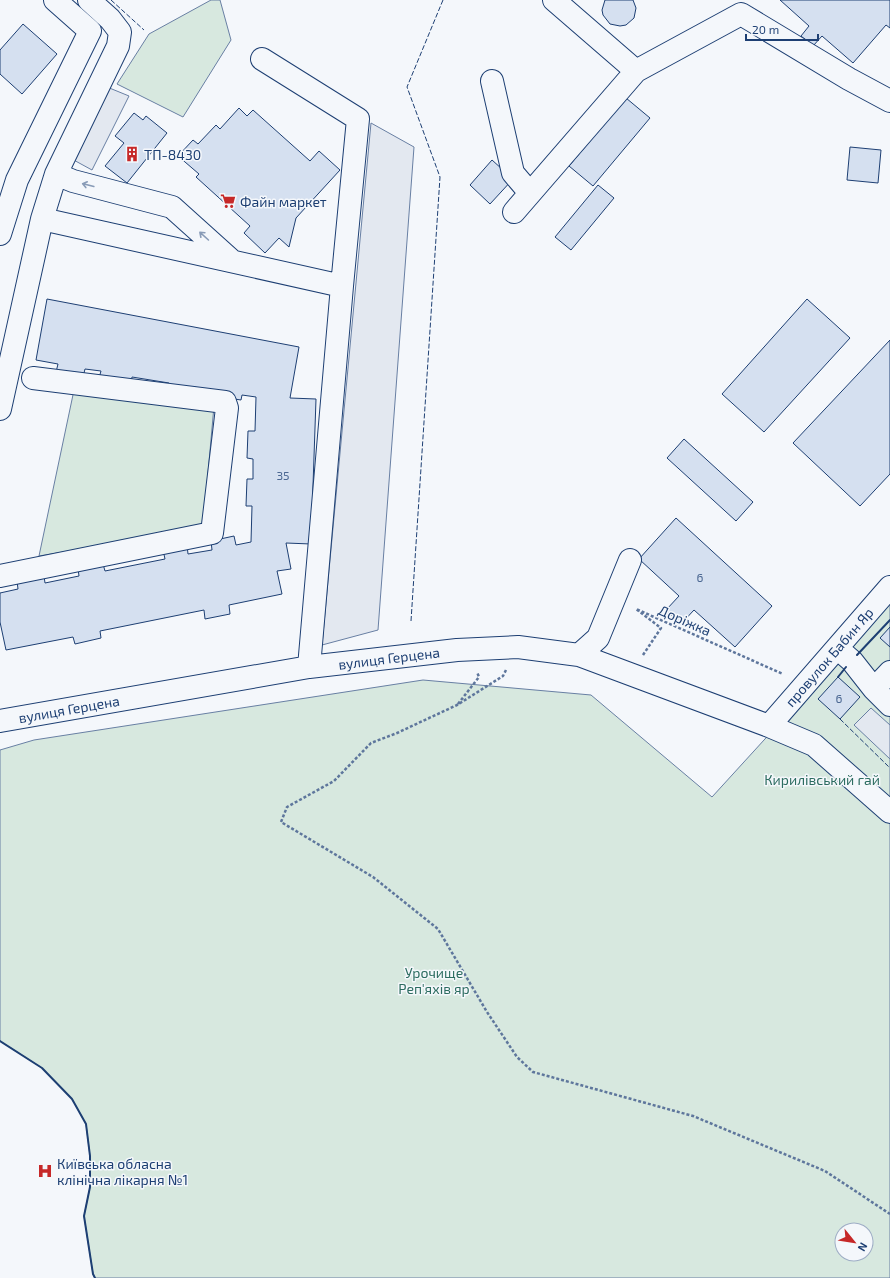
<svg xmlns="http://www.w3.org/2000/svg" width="890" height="1278" font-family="'Exo 2',sans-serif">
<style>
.green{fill:#d7e8df;stroke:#687fa3;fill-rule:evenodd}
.parking{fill:#e3e8f0;stroke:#687fa3}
.building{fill:#d5e0f0;stroke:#1d3f73}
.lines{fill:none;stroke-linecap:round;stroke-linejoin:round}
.minor-casing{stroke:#1d3f73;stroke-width:24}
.path{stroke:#5e769c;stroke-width:2.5;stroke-dasharray:3 2;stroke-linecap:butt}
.minor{stroke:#f4f7fb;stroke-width:22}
.fence{stroke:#1d3f73;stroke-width:1;stroke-dasharray:5 2;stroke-linecap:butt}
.wall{stroke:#1d3f73;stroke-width:2}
.oneway{stroke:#889bb7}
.labels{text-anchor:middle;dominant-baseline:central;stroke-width:3;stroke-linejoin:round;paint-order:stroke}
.number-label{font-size:12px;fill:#4b6792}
.poi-label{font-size:14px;fill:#1d3f73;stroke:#f4f7fb;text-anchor:start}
.street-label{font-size:14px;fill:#1d3f73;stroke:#f4f7fb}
.park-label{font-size:14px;fill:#2c6c60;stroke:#f4f7fb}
</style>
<rect width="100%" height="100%" fill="#f4f7fb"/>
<path class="green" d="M211,0h9l11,40 -48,77 -66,-33 32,-50z
M74,390l140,16 -11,123 -164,27z
M890,602v676h-795l-2,-4 -9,-58 6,-29v-31l-4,-32 -14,-25 -30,-31 -42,-27v-291l34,-10 389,-60 168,15 121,102zM842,1230h24v24h-24z"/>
<path class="parking" d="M107,87l22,9 -37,74 -22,-12z
M371,123l43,24 -36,483 -56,15z
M871,708l19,17v34l-36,-34z"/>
<path class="building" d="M605,0h28l3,8 -2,10 -8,7 -6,1 -10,-2 -7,-9 -1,-5z
M780,0h110v28l-4,-3 -33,38 -31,-27 -9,10 -12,-10 8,-10z
M23,24l34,30 -35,40 -22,-20v-24z
M626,98l24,20 -57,68 -24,-20z
M239,108l8,8 6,-6 57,51 9,-10 21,19 -44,48 -7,29 -10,-9 -14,15 -21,-20 6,-7 -54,-49 3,-3 -21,-18 15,-16 5,4 18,-19 4,4z
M134,113l9,7 3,-4 21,17 -40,50 -22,-17 19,-23 -9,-7z
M850,147l31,3 -3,33 -31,-3z
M492,160l21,19 -23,25 -20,-19z
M598,185l16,13 -43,52 -16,-13z
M47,299l252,48 -9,51 26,1 -5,145 -25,-1 5,26 -14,2 5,23 -53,11 1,9 -25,5 -1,-9 -104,21 1,7 -26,6 -2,-7 -67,13 -6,-28v-29l18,-4 -1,-8 27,-5 1,7 34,-7 -1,-7 25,-5 2,7 60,-12 -2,-9 24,-5 1,9 24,-4 -1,-9 23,-5 2,9 15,-3 1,-36h-6l1,-27h6v-20l-6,-1 1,-27h7l1,-34 -14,-2 -1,5 -26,-4 -10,-7 -11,-2 -1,6 -25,-4 1,-6 -37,-6 -1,7 -32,-6 2,-7 -16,-2 -2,8 -27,-5 2,-8 -22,-4z
M807,299l43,39 -86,94 -42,-38z
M890,340v134l-30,32 -67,-63z
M684,439l69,63 -17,19 -69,-63z
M676,518l96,88 -37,41 -41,-37 -13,14 -15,-14 13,-14 -40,-37z
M890,627v20l-10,-9z
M838,677l22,20 -20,22 -22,-20z"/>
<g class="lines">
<g class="minor-casing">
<path id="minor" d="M89,0l21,19 10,13 -2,14 -62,128 -14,45 300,67 -33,381
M554,0l82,71
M262,59l96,60 -16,167
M492,81l21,92 17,20
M56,174l17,7 99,26 60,54
M514,212l122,-141 105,-57 108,65 41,22
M0,234l17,-54 73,-149 -35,-31
M0,409l42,-190
M0,576l212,-43 15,-125 -2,-6 -192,-24
M837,648l15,13 22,28 16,16
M579,655l19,-17 32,-78
M874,689l16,-17
M0,721l309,-54 148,-17 61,-3 61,8 190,71 45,19 76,67
M769,726l121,-139"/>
</g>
<path class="path" d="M643,655l18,-27 -25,-19 147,65
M506,670l-3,6 -46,29 -60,28 -26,10 -37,38 -47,26 -6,15 92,55 65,52 49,83 30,45 16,15 160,44 132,55 65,43
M458,704l21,-27 -2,-5"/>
<use href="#minor" class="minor"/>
<path class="fence" d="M111,0l33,30
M411,621l29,-444 -33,-90 36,-87
M840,719l50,49"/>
<path class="wall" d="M857,655l33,-35
M838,677l8,-10
M0,1041l42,27 30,31 14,25 4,32v31l-6,29 9,58 2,4"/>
</g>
<defs><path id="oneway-shaft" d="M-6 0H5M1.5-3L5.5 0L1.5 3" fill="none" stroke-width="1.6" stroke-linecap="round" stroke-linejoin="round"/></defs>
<g class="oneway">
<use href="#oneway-shaft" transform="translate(88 185) rotate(-166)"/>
<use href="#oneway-shaft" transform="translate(204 236) rotate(-138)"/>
</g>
<defs>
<g id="building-bare" transform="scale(1.2)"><path d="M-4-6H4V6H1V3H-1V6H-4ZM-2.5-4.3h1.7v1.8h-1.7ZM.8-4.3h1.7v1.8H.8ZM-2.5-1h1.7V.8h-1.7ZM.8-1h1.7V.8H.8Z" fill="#c62828" stroke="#f4f7fb" stroke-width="2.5" paint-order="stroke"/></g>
<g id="supermarket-bare" transform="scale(1.2)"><path d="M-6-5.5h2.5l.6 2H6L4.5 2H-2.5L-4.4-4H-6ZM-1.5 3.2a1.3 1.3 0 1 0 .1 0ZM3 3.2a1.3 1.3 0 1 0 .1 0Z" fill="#c62828" stroke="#f4f7fb" stroke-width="2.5" paint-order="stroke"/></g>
<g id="hospital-bare" transform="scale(1.2)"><path d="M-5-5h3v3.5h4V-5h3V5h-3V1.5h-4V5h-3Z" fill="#c62828" stroke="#f4f7fb" stroke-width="2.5" paint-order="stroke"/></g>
</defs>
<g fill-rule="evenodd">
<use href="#building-bare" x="132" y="154"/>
<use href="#supermarket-bare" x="228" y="201"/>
<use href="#hospital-bare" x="45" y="1171"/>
</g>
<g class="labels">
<g class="number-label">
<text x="283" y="475">35</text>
<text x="700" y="577">6</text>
<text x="839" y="698">6</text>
</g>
<g class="poi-label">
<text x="144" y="154">ТП-8430</text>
<text x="240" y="201">Файн маркет</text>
<text x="57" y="1163">Київська обласна<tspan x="57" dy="16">клінічна лікарня №1</tspan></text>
</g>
<g class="street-label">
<text transform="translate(685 620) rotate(24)">Доріжка</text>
<text transform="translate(829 657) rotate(-49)">провулок Бабин Яр</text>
<text transform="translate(389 658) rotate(-7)">вулиця Герцена</text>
<text transform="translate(69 709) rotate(-10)">вулиця Герцена</text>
</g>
<g class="park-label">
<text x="822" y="779">Кирилівський гай</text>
<text x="434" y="972">Урочище<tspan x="434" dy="16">Реп'яхів яр</tspan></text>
</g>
</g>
<g transform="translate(854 1242) rotate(120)"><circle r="19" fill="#f4f7fb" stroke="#9eadc5"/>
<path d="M0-3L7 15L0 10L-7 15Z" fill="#c62828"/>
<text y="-6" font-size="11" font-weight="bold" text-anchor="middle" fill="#1d3f73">N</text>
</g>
<path d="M746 34v6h72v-6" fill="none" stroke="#1d3f73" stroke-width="2"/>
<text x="752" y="34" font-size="12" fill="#1d3f73" stroke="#f4f7fb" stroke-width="3" paint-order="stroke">20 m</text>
</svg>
